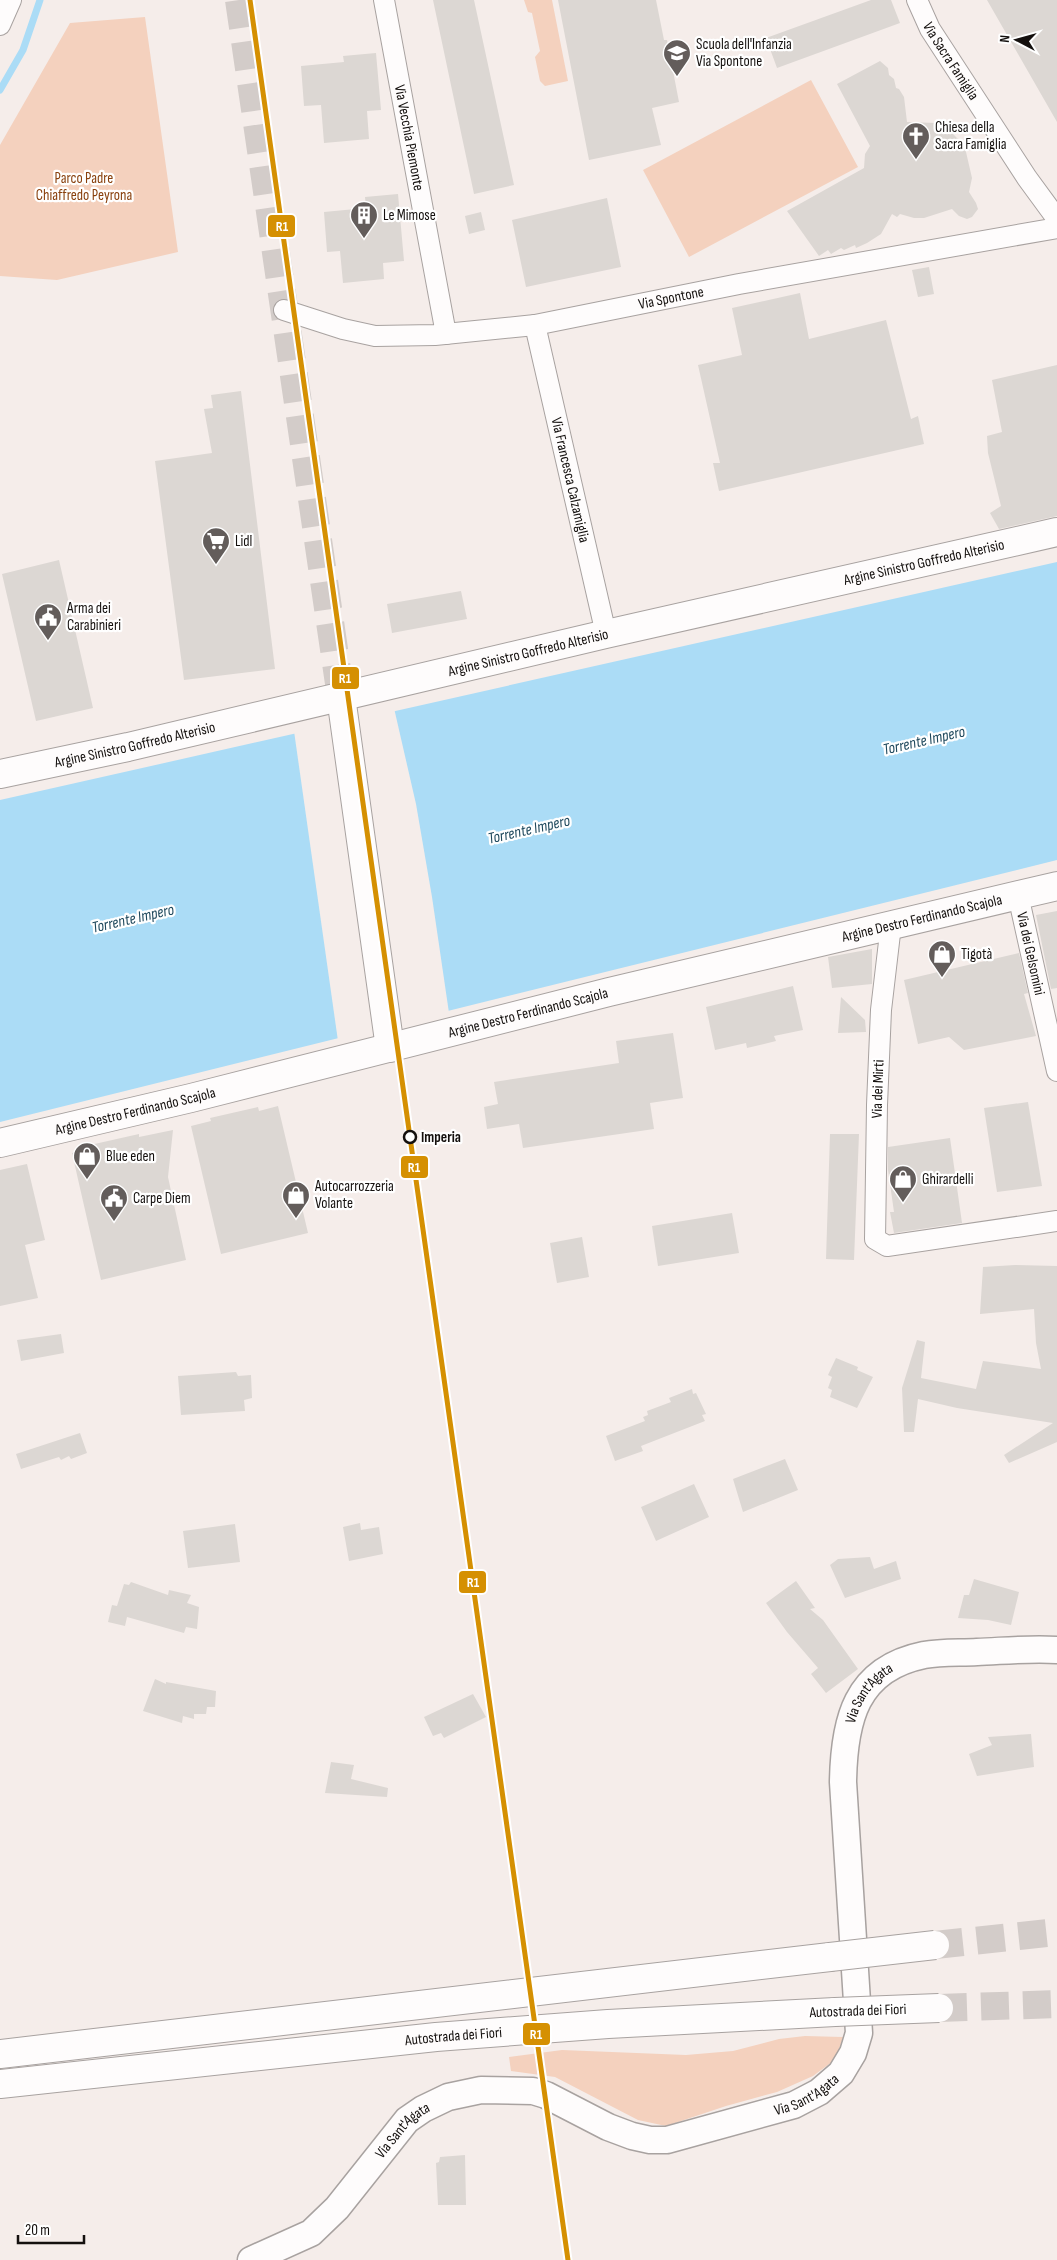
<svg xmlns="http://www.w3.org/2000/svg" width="1057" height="2260" font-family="'Sofia Sans Condensed',sans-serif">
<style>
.green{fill:#f4d1be}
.water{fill:#abdcf6}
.pier{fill:#f5edea}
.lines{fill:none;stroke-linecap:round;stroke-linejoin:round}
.stream{stroke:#abdcf6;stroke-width:7}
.building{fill:#dcd7d3}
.secondary-tunnel{stroke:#d3ccc9;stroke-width:28;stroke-dasharray:28 14;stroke-linecap:butt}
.motorway-tunnel{stroke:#d3ccc9;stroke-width:28;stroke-dasharray:28 14;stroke-linecap:butt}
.minor-casing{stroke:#a8a2a0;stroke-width:22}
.tertiary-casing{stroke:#a8a2a0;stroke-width:29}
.secondary-casing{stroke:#a8a2a0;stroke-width:30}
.motorway-casing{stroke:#a8a2a0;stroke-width:30}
.minor{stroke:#fefcfc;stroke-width:20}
.tertiary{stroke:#fefcfc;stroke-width:26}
.secondary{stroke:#fefcfc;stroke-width:28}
.motorway{stroke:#fefcfc;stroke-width:28}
.motorway-bridge-casing{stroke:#a8a2a0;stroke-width:30;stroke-linecap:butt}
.motorway-bridge{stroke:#fefcfc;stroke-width:28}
.rail-1-casing{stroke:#fff;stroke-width:9}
.rail-1{stroke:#d59002;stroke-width:5}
.stop-dot{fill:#fff;stroke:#14100e;stroke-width:2.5}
.labels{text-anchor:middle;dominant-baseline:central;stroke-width:4.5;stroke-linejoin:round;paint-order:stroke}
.poi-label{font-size:15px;fill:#14100e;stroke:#fff;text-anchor:start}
.street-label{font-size:15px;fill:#14100e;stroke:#fff}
.park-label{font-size:15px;fill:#89400d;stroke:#fff}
.stop-label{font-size:15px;font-weight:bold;fill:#14100e;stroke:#fff;text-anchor:start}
.water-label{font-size:16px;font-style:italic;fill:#1d475b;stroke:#fff}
.line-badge{stroke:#fff;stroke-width:2}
.badge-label{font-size:14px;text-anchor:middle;font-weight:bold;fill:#fff}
</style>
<rect width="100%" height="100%" fill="#f5edea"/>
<path class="green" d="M524,0h28l16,81 -23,5 -5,-5 -5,-24 5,-6 -8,-38 -4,-1z
M145,17l33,235 -121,28 -57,-4v-131l70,-122z
M811,80l47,87 -169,90 -46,-87z
M805,2036l38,1 -7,22 -23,17 -36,16 -51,14 -60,20 -28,-6 -83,-43 -44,-6 -2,-14 53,-7 124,5 47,-4 46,-12z"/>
<path class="water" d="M1057,562v298l-1057,262v-322z"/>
<path class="pier" d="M394,708l22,96 16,93 17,116 -111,28 -44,-310z"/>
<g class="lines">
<path class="stream" d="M0,90l23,-40 17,-50"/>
</g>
<path class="building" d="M433,0h41l40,185 -40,9z
M558,0h98l8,40h3l12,62 -27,6 9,37 -72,15z
M871,0h20l9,23 -123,45 -11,-30z
M987,0h70v122z
M376,53l5,57 -14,1 2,28 -45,4 -3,-38 -17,1 -3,-40 43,-4 -1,-6z
M880,61l8,7 1,7 5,4 2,9 3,1 5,8 3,25 29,1 11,5 14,14 5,10 6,26 -3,14 7,11 2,6 -6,8 -5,2 -8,-3 -7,-7 -28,9h-10l-14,-4 -3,3 -5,-3 -11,20 -14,9 -11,5 -1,-3 -11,5 -3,-2 -10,6 -3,-4 -9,6 -32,-45 77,-43 1,-14 5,-8 -33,-62z
M398,194l6,67 -21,2 1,16 -41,4 -3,-32 -13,1 -3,-40 42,-4 -1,-11z
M607,198l14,69 -95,20 -14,-67z
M481,212l4,18 -16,4 -4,-18z
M929,267l5,27 -16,3 -6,-27z
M800,293l9,46 77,-19 25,99 7,-3 6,28 -205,47 -6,-28h7l-22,-98 44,-10 -10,-47z
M1057,365v151l-58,13 -9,-16 11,-7 -13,-53 -1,-17 15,-4 -10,-52z
M241,391l34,278 -91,11 -29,-219 57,-8 -8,-44 9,-1 -2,-13z
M59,560l34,148 -57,13 -34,-147z
M461,591l6,28 -75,14 -5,-29z
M1057,911v77l-6,1 -15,-74z
M872,949v35l-40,4 -4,-31z
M1019,953l9,40 -4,1 12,42 -72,14 -15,-13 -31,7 -14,-64z
M793,986l10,44 -29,6 2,5 -29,7 -1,-5 -31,7 -9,-43z
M841,997l24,23 1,12 -28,1z
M673,1033l10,65 -33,5 4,26 -131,19 -4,-24 -32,5 -3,-22 14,-3 -4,-22 125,-19 -3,-22z
M1028,1102l14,84 -45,6 -13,-84z
M278,1106l30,127 -87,21 -30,-128 20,-5 -1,-3 48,-11 1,4z
M173,1130l-5,47 18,83 -85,20 -29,-127 19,-4 -1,-4 49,-11v3z
M830,1134h29l-5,126 -28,-1z
M950,1138l12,85 -68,10 -4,-21h4l-6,-42v-23z
M27,1164l18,76 -20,5 13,53 -38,8v-136z
M732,1213l7,40 -81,13 -6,-40z
M582,1237l7,40 -32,6 -7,-40z
M1015,1265l42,1v176l-48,21 -5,-8 49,-32 -96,-15 -39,-9 -4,33h-10l-2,-44 15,-48 8,2 -4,36 55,11 7,-28 58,8 -5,-26 -2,-34 -54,5 3,-47z
M61,1334l3,19 -43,8 -4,-21z
M836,1358l22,9 -1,3 16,7 -16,31 -27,-11 2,-7 -4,-2 4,-11 -4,-2z
M236,1372l2,4 13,-1 1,23 -8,2 1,11 -64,4 -3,-39z
M692,1389l1,5 3,-1 10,21 -4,1 3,6 -64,25 2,5 -28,10 -9,-25 39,-15 -2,-4 5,-2 -1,-4 24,-9 -2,-4z
M80,1433l7,20 -16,6 -2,-3 -8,4 -2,-3 -38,12 -5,-15z
M785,1459l13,31 -55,22 -10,-33z
M694,1484l15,33 -53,24 -15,-34z
M360,1523l1,7 18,-3 4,27 -34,7 -6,-34z
M235,1524l5,38 -52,6 -5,-37z
M870,1557l4,12 22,-8 5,18 -56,19 -15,-33 8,-6z
M974,1579l45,13 -8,33 -23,-5 -30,-2 6,-23h5z
M796,1581l19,27 -5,1 13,11 35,49 -32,24 -15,-19 7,-6 -31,-36 -21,-29z
M131,1582l37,13 1,-5 22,5 -4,8 12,4 -2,22 -11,-2 -2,6 -57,-16 -2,9 -17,-4 4,-17 5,1 7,-22 5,1z
M155,1679l11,5v-2l50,9 -1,16h-8l-1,7h-12v5l-11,-3 -1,7 -39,-12z
M473,1694l13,23 -42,21 -3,-5 -8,3 -9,-19z
M1031,1734l3,33 -57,9 -8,-22 23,-9 -4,-8z
M331,1762l23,3 -3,14 37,9 -1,9 -62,-4z
M465,2155l1,50h-28l-2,-42 3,-1 1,-5z"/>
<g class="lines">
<path class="secondary-tunnel" d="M239,0l102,697"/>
<path class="motorway-tunnel" d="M935,1945l122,-13
M939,2008l118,-4"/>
<g class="minor-casing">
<g id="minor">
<path id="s1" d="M384,0l62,334"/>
<path id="s2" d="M917,0l13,29 97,149 30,41"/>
<path d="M0,25l11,-25"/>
<path id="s3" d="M284,310l59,19 32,7 60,-1 100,-10 204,-41 318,-56"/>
<path id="s4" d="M535,325l71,309"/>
<path id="s5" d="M1018,895l39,176"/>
<path d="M891,925l-10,85 -4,95 -2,134 12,7 170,-25"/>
</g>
</g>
<g class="tertiary-casing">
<g id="tertiary">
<path id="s6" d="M251,2260l60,-27 26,-25 70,-88 16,-11 25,-12 33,-7 52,1 13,4 62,32 24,9 18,4h17l127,-35 25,-13 22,-19 12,-20 6,-20 -16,-251c1,-61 12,-113 81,-127 17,-3 36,-2 53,-3 26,-1 54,-4 80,-2"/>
</g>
</g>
<g class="secondary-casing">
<g id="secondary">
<path d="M341,697l49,351"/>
<path id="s7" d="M0,774l128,-27 478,-113 451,-102"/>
<path id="s8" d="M0,1143l191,-45 418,-106 448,-106"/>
</g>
</g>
<g class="motorway-casing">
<g id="motorway">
<path d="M0,2054l830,-97"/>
<path id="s9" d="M0,2084l436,-47 172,-13 227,-12"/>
</g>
</g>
<use href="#minor" class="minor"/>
<use href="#tertiary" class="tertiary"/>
<use href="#secondary" class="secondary"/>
<use href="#motorway" class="motorway"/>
<g class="motorway-bridge-casing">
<path id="motorway-bridge" d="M830,1957l105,-12
M835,2012l104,-4"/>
</g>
<use href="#motorway-bridge" class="motorway-bridge"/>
<g class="rail-1-casing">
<path id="rail-1" d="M250,0l318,2260"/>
</g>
<use href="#rail-1" class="rail-1"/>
</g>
<defs>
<g id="school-pin" transform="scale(1.4375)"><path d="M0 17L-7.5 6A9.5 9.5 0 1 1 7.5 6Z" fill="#635d5b" stroke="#fff"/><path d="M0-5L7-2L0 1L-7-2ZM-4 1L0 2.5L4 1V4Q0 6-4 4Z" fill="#fff"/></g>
<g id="church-pin" transform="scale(1.4375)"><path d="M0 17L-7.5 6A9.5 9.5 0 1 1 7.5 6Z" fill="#635d5b" stroke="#fff"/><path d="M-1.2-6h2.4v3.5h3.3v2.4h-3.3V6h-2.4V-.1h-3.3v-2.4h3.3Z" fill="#fff"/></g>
<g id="building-pin" transform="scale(1.4375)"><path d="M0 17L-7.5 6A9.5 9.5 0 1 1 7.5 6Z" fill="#635d5b" stroke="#fff"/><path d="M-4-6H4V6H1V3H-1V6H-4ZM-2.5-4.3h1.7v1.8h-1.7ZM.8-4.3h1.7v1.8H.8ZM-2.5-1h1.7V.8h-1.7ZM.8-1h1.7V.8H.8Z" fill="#fff"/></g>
<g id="supermarket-pin" transform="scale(1.4375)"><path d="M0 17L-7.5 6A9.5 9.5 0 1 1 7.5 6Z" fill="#635d5b" stroke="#fff"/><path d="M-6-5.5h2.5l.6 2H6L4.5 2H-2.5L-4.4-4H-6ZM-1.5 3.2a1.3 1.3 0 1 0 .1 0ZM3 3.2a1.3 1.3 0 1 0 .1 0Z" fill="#fff"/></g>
<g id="civic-pin" transform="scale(1.4375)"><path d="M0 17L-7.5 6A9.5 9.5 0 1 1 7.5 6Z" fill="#635d5b" stroke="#fff"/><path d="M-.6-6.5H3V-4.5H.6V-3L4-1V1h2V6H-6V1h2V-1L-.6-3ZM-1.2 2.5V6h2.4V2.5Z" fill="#fff"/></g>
<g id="shop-pin" transform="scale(1.4375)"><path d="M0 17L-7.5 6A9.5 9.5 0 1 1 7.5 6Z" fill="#635d5b" stroke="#fff"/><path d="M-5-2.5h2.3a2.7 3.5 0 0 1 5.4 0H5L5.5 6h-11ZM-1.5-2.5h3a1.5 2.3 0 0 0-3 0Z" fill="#fff"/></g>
</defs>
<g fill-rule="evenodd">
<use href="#school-pin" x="677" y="53"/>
<use href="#church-pin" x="916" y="136"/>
<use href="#building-pin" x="364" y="215"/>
<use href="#supermarket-pin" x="216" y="541"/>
<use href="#civic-pin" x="48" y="617"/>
<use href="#shop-pin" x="942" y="954"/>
<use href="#shop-pin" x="87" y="1156"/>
<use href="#shop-pin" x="903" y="1179"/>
<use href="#shop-pin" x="296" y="1195"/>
<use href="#civic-pin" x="114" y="1198"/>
</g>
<circle class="stop-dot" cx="410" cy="1137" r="6"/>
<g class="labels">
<g class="poi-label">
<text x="696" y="44">Scuola dell'Infanzia<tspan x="696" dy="17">Via Spontone</tspan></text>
<text x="935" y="127">Chiesa della<tspan x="935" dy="17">Sacra Famiglia</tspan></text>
<text x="383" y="215">Le Mimose</text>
<text x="235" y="541">Lidl</text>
<text x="67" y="608">Arma dei<tspan x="67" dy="17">Carabinieri</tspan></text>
<text x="961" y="954">Tigotà</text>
<text x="106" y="1156">Blue eden</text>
<text x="922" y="1179">Ghirardelli</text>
<text x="315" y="1186">Autocarrozzeria<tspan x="315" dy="17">Volante</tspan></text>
<text x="133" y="1198">Carpe Diem</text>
</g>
<g class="street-label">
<text stroke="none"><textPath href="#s2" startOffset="70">Via Sacra Famiglia</textPath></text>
<text stroke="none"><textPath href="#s1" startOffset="140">Via Vecchia Piemonte</textPath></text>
<text stroke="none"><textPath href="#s3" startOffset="394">Via Spontone</textPath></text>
<text stroke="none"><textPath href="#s4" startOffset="159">Via Francesca Calzamiglia</textPath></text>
<text stroke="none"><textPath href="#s7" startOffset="948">Argine Sinistro Goffredo Alterisio</textPath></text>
<text stroke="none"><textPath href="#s7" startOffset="542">Argine Sinistro Goffredo Alterisio</textPath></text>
<text stroke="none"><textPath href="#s7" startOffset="138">Argine Sinistro Goffredo Alterisio</textPath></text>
<text stroke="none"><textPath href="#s8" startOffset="949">Argine Destro Ferdinando Scajola</textPath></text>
<text stroke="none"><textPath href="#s5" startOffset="60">Via dei Gelsomini</textPath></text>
<text stroke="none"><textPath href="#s8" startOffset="544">Argine Destro Ferdinando Scajola</textPath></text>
<text transform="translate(878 1089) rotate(-88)">Via dei Mirti</text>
<text stroke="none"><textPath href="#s8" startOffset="139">Argine Destro Ferdinando Scajola</textPath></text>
<text stroke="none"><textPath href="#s6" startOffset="1072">Via Sant'Agata</textPath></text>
<text transform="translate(858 2011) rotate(-2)">Autostrada dei Fiori</text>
<text stroke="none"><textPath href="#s9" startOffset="456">Autostrada dei Fiori</textPath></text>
<text stroke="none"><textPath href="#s6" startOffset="639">Via Sant'Agata</textPath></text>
<text stroke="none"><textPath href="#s6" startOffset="204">Via Sant'Agata</textPath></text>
</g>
<g class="park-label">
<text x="84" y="178">Parco Padre<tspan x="84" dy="17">Chiaffredo Peyrona</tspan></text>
</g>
<g class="stop-label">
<text x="421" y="1137">Imperia</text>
</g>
<g class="water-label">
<text transform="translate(924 741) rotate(-13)">Torrente Impero</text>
<text transform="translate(529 830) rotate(-13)">Torrente Impero</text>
<text transform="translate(133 919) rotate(-13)">Torrente Impero</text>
</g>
</g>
<g class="line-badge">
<rect x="267" y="214" width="29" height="24" rx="5" fill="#d59002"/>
<rect x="331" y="666" width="29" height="24" rx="5" fill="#d59002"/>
<rect x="400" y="1155" width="29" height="24" rx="5" fill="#d59002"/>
<rect x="458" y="1570" width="29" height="24" rx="5" fill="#d59002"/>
<rect x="522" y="2022" width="29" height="24" rx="5" fill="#d59002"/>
</g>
<g class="badge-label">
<text x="282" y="231">R1</text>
<text x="345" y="683">R1</text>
<text x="414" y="1172">R1</text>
<text x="473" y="1587">R1</text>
<text x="536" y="2039">R1</text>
</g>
<g transform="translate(1017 40) rotate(276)" stroke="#ffffff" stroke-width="4" paint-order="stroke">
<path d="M0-4L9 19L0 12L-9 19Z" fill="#14100e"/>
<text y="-8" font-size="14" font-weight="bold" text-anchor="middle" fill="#14100e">N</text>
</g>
<path d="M18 2235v8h66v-8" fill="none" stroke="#14100e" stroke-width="2.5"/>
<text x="25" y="2235" font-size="15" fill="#14100e" stroke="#ffffff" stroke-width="4" paint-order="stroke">20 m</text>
</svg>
